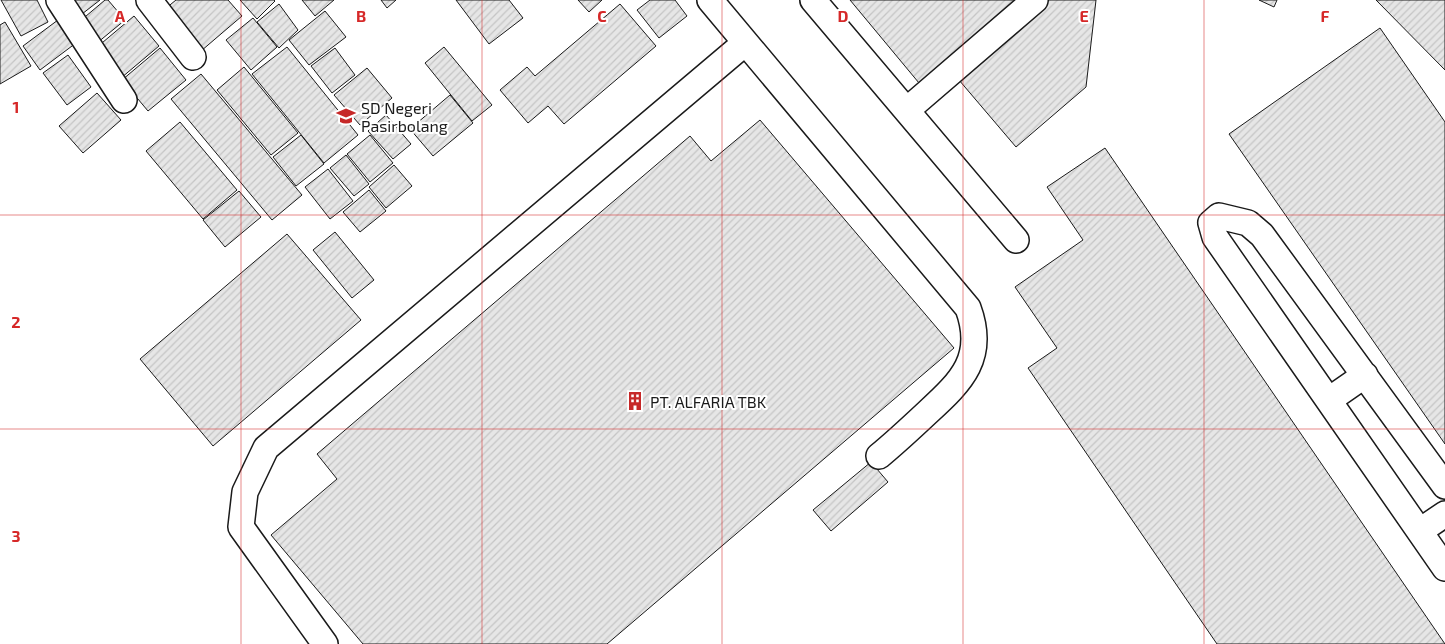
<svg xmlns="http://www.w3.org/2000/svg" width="1445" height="644" font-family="'Exo 2',sans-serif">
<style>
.building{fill:url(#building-hatch);stroke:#1a1a1a}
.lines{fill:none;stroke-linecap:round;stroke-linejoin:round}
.minor-casing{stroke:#1a1a1a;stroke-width:28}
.minor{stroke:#fff;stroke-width:25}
.grid{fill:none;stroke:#d62828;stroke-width:1;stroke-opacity:0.55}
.labels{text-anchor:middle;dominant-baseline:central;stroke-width:4;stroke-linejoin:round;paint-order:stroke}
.poi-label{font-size:16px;fill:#1a1a1a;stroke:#fff;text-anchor:start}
.grid-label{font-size:16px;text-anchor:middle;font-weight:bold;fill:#d62828;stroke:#fff;stroke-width:4;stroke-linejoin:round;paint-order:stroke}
</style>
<defs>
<pattern id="building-hatch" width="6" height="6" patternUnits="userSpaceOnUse" patternTransform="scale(1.25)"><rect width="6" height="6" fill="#e6e6e6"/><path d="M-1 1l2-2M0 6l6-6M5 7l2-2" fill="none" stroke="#c5c5c5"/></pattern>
</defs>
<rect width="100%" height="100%" fill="#fff"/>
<path class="building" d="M1,0h36l11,22 -27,14z
M70,0h30l-18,14z
M105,0h3l17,20 -28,23 -18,-21z
M176,0h52l14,16 -41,35 -36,-42z
M240,0h34l1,1 -18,18z
M302,0h32l-19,16z
M381,0h15l-9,8z
M456,0h53l14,18 -34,26z
M578,0h24l-13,12z
M650,0h25l12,16 -28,22 -22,-28z
M850,0h168l-99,83z
M1037,0h59l-10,87 -70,60 -63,-74z
M1259,0h18l-3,7z
M1376,0h69v70z
M279,4l19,26 -19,18 -22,-26z
M620,4l36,42 -92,78 -16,-18 -20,17 -28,-33 27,-23 8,9z
M325,11l21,26 -37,28 -20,-25z
M134,16l25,30 -38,32 -25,-30z
M62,17l18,23 -40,30 -17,-24z
M253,18l24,29 -26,23 -25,-30z
M5,22l26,44 -31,18v-59z
M1380,28l65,94v322l-216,-310z
M287,47l71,88 -34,28 -72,-89z
M444,47l48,58 -20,16 -47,-58z
M160,48l26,32 -38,31 -26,-31z
M335,48l20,27 -23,18 -21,-27z
M68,55l23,32 -24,18 -24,-32z
M244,67l54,66 -27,22 -54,-65z
M367,68l25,30 -32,27 -26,-30z
M201,74l101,121 -30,25 -101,-121z
M97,93l24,27 -38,33 -24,-27z
M450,95l23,28 -40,33 -23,-27z
M386,115l25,29 -18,15 -25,-28z
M760,120l194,228 -347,296h-244l-92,-109 66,-56 -20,-25 373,-318 21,25z
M180,122l57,68 -34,29 -57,-68z
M301,135l23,29 -28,22 -23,-29z
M370,135l23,28 -23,19 -23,-28z
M1105,148l340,496h-228l-189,-276 29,-20 -42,-61 68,-47 -36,-53z
M346,155l23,29 -15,12 -24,-28z
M394,165l18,21 -26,22 -17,-21z
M328,169l25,32 -23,18 -25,-32z
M369,190l17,21 -26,21 -17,-20z
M239,191l22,26 -36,30 -22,-27z
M335,232l39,48 -22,18 -39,-48z
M287,234l74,86 -148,126 -73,-87z
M871,462l17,20 -57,49 -18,-21z"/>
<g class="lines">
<g class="minor-casing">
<path id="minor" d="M59,0l65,100
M149,0l44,57
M710,0l258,308c18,49 -6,73 -40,104 -16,15 -32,30 -49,44
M813,0l203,240
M907,110l128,-110
M1329,400l36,-25
M1445,486l-183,-251 -14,-12 -29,-7 -8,7 4,14 230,331
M1420,531l25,-17
M325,644l-84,-117 4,-35 21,-44 479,-405"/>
</g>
<use href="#minor" class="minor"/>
</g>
<path class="grid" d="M241,0v644M482,0v644M722,0v644M963,0v644M1204,0v644M0,215h1445M0,429h1445"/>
<defs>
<g id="school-bare" transform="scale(1.5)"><path d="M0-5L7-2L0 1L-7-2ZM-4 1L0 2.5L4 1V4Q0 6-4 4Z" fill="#c62828" stroke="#fff" stroke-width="2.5" paint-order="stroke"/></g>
<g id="building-bare" transform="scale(1.5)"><path d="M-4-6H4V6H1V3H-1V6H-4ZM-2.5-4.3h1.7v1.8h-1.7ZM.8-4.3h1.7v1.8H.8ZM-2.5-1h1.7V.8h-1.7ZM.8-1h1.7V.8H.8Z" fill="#c62828" stroke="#fff" stroke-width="2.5" paint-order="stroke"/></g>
</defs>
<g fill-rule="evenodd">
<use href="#school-bare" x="346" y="116"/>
<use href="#building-bare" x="635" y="401"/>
</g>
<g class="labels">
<g class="poi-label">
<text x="361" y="107">SD Negeri<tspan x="361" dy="18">Pasirbolang</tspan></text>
<text x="650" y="401">PT. ALFARIA TBK</text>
</g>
</g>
<g class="grid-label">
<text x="120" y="22">A</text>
<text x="361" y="22">B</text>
<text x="602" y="22">C</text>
<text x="843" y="22">D</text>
<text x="1084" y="22">E</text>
<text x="1325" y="22">F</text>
<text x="16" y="113">1</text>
<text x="16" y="328">2</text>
<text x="16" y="542">3</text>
</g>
</svg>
